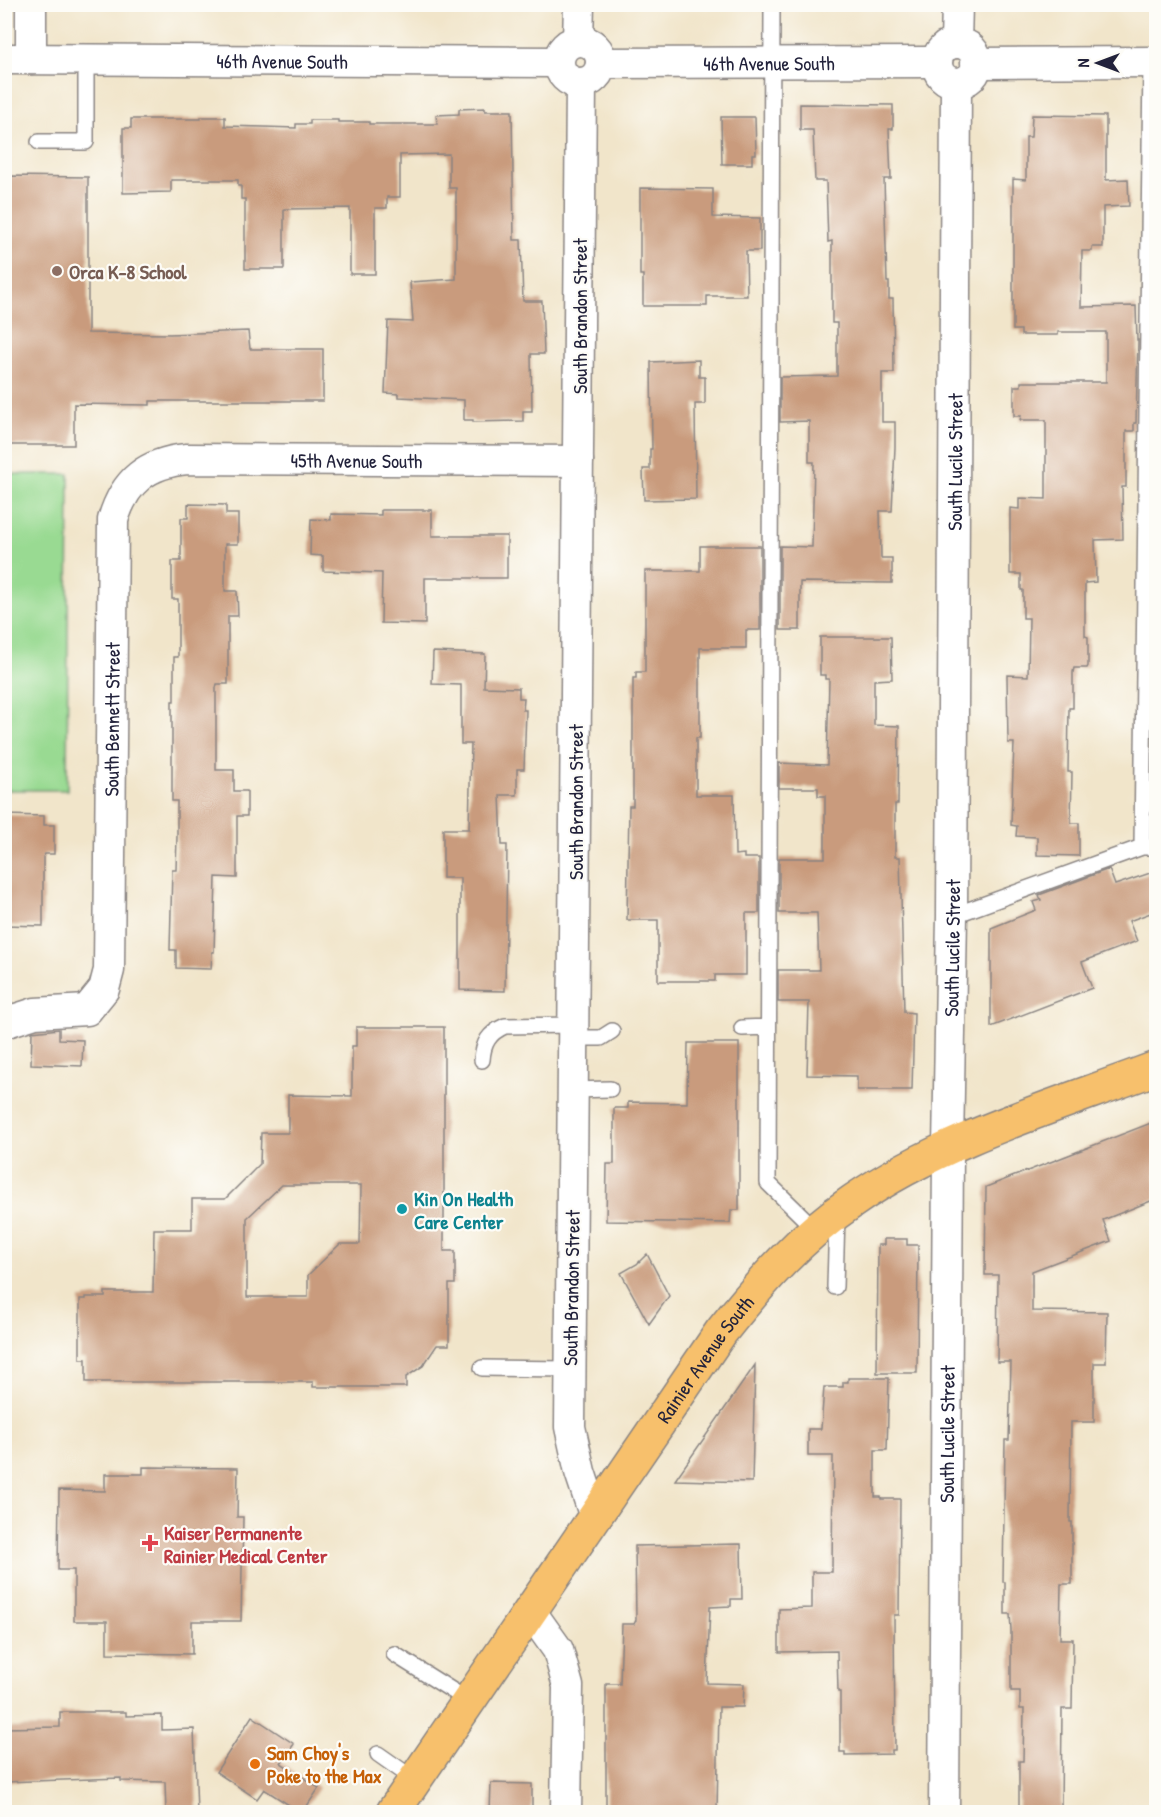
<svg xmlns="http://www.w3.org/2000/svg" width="1161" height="1817" font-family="'Patrick Hand',sans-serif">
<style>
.green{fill:#99da92;stroke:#5e7e66;stroke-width:1.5}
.building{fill:#c99b7d;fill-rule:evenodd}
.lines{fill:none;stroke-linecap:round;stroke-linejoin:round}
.service-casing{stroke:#8a8482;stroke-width:18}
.minor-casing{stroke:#8a8482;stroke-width:33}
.primary-casing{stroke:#8a8482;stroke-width:36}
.service{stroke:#fff;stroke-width:15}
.minor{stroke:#fff;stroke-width:30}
.primary{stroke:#f7c06c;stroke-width:33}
.education-dot{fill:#8d6e63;stroke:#fdfcf7;stroke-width:2}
.culture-dot{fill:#0f9aa8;stroke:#fdfcf7;stroke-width:2}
.health-dot{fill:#e0444e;stroke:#fdfcf7;stroke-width:2}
.food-dot{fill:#e8710a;stroke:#fdfcf7;stroke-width:2}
.labels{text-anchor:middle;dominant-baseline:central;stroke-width:4.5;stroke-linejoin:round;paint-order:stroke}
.street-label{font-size:20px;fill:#22223b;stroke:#fdfcf7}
.education-label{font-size:20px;font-weight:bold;fill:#785e54;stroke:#fdfcf7;text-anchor:start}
.culture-label{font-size:20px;font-weight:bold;fill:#0d838f;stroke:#fdfcf7;text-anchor:start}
.health-label{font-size:20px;font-weight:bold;fill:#be3a42;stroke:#fdfcf7;text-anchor:start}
.food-label{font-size:20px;font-weight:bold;fill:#c56008;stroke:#fdfcf7;text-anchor:start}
</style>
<rect width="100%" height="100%" fill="#fdfcf7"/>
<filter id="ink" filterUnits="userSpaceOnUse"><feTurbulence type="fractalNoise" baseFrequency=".0167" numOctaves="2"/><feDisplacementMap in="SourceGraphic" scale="12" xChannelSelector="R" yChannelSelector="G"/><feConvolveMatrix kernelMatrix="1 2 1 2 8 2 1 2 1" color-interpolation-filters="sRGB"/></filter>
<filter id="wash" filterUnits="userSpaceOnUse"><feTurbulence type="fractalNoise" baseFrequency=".008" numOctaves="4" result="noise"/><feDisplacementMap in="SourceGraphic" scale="24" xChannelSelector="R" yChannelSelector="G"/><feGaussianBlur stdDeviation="1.35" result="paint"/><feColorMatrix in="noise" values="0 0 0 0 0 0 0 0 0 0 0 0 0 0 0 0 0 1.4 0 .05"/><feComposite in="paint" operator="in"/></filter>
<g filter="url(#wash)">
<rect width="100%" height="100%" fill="#f1e5ca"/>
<path class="green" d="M989,5l161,-1v4l-161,-1z
M5,474h64l-2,316h-62z"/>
<g id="blocks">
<path class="building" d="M800,104l93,1v24h-4l2,50h-7l3,103h2v17h4l1,74h-12v49h13v25l-3,64h-12l1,47h11v25l-92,-1v48h-20v-84l32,1 2,-85h-5v-41l-29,1v-45l57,-1v-53h-5v-82l-4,1 -2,-61h-11l-2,-51h-13z
M485,108v3h27l2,129h7l2,61h19l2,53h-13l1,57h-9v10l-50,1v-2h-9v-20l-65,-3v-3l-14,-1 3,-72 25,1 -3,-40 46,-3v-91h-7v-34l-49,1v42h-13v11h-12v66h-25v-66l-66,1v60h-39v-70h-4v-13h-3v-6h-67v12l-48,1v-65h8v-9h70v-2h24v9l71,2v-4h14v-4h28v2h31v2h68l-1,-9 23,-1v-5z
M1032,115l74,1v64l22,-1 1,27 -26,1v40h-11v4h-10l-1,56 55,-1 1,34h1l-2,83h-2v8h-8v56h-4l1,52 -28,1 1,42 -11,1v53l3,1v29l-1,2h-13l-1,4v36h-4l-1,64h4l-1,51h8v33l-42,-1v-18l-21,-1 1,-10 -6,-1 3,-82h-6l-1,-68 21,1 1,-58h-6v-28h-2v-16h-11v-66l9,1v-11l27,1v-79h-26l1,-4h-7v-30h7v-4h85v-50h-48v3h-37v-5h-8v-151l13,1v-43h5z
M721,117h34l1,37h-4v10h-30z
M4,176l84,1v156l82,1 78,-3 2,18h73v52h-173v4l-76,-1v41h-70z
M640,188l73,1v28l47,1v33h-14l1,45h-40v10h-64v-31h-3z
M699,360v17h6v27h-10l1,95 -52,1 -1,-31h7v-20h2l-1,-87z
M188,504l38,1v9h12v30h-13v47h12l1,25h-10v68h-11l-1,4v82h18v21h13v25h-10v62l-21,-1 -2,75h-2l-1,17 -35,-1v-18h-6l2,-80h4l1,-34v-35h-5v-100h2v-44h4v-58h-6v-38h9v-43h7z
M381,510h51v26h75v42h-82v46l-44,-1 1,-50 -59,-2v-15l-13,-1 1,-36 20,1v-6l50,1z
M700,546h60v84h-14v18h-46v90h-4v57h38l1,60 9,-1v4h15v55h-13v62h-31v6h-57v-61h-31l2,-114h4v-128h3v-6h9v-101h55z
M820,637h71l1,42 -18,1v45l25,1 -1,78h-3v53h5l4,155 10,1 -2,77h-55v-14l-50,-1 2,-73h-31v-32h41l-2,-57h-38v-55h46v-62h-7v-8h-39v-25l48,2 2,-86h-4v-4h-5z
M433,652l52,2 -1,33 35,1v10h5l-1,12h3l-2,59h-7v26h-17l2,50h5l-2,146 -45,-1v-112h-17v-49h26l2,-85h-10v-59l-29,-1z
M4,815l40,1v9h10v29h-9l-2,3v69l-39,-1z
M1109,869l6,16 41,-14v40l-27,10 8,20 -55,21 10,26 -101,39v-99l45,-18 -3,-8 8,-2 -2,-5z
M356,1027h88v224h11v33h-6v61h-12l-14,21 -17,11v10h-93v-5h-227v-23h-6v-60h6v-2h19v-5h48l1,-63h38v-30h33l35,-35 1,-31h27v-38l64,1v-50h4zM282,1185h79l-1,59h-20l-32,31v22h-61v-79z
M59,1029v10l24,1 -1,26 -51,-2 1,-32z
M688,1043h51v167h-8l-1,13 -124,-2 1,-57h7v-56h14v-6l59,1z
M1156,1121v78l-53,21 8,21 -79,30v40l75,1 -1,51h-12v59h-23l-1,100h2v62h-11l-1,55h13l-1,70h-10l-1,103h-42v-51h4l1,-52h-4v-18h-9v-61l-1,-16h-5v-32h-2l2,-142h4l2,-78h-14l1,-87h-13l1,-88z
M884,1239h23v6h11l-1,128h-40l1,-128h6z
M647,1254l22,42 -20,28 -28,-51 16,-9z
M755,1365l-3,117 -77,-2z
M848,1378h41l-2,72h-12v47h6v2h19l-1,116h-5l1,135h-3v4l-47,1v-3h-5v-60h-2l-1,-41 -58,1v-43l33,-1v-36h20l1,-116h-25v-27h13l3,-42h19v-5h5z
M143,1467l95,1 -1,49h6l-2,104h-49v33l-85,-1v-32h-33v-51h-16l1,-80 46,1v-17h38z
M741,1544l1,55h-11v7l-21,1 -3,76 37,1 -1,23h-24l-2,105h-111v-128h14l2,-60h12l2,-4 -1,-74z
M60,1712h66v4l36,-1v15l32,-1 3,83h-31l-1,-30 -44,-1v-3l-117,4v-54l56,-1z
M252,1716l42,28 -13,19 38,25 -16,24h-3l-36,-23 -7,10 -41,-27z
M491,1783l41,1v28h-42z"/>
</g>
</g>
<g filter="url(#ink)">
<use href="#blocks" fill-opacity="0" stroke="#8a8482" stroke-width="1.5"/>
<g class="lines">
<g class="service-casing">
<path id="service" d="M772,4l-4,1179 48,47
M39,142h47v-84
M1142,847l9,-785
M952,916l190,-69h14
M742,1028l26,-1
M573,1038h28l11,-7
M482,1060c1,-17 7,-27 23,-34l68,-1
M573,1090l37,-1
M835,1287l2,-72
M482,1368l88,1
M394,1654l75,47
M378,1754l37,26"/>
</g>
<g class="minor-casing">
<g id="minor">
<circle cx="580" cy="62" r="21"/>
<path d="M578,41l1,-37"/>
<path d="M956,43l1,-39"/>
<circle cx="957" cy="63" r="20"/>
<path id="s1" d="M4,59l554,3"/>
<path d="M31,59v-55"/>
<path id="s2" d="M601,63l336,-1"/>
<path d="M976,63l180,-1"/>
<path d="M581,83l-11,1344 10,45 15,45"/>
<path id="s3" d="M4,1023l31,-10 52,-3 17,-21 5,-19 4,-450c12,-40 34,-57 74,-61l391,2"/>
<path d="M531,1612l27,38 10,36 -2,126"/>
<path id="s4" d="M944,1812l4,-664 4,-232 4,-833"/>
</g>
</g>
<g class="primary-casing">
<g id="primary">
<path id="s5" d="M393,1812l328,-480c39,-49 80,-96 132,-131 89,-62 203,-95 303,-133"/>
</g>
</g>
<use href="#service" class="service"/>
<use href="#minor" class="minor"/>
<use href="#primary" class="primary"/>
</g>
</g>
<circle class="education-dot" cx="57" cy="271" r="6"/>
<circle class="culture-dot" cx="402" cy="1209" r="6"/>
<path class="health-dot" d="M147 1534h6v6h6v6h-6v6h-6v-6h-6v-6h6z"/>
<circle class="food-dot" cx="255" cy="1764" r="6"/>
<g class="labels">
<g class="street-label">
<text stroke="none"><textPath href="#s1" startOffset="278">46th Avenue South</textPath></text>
<text stroke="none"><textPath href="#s2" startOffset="168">46th Avenue South</textPath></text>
<text transform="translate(579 316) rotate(-90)">South Brandon Street</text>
<text stroke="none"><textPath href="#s3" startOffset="854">45th Avenue South</textPath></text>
<text stroke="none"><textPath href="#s4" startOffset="1350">South Lucile Street</textPath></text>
<text stroke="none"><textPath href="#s3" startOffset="382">South Bennett Street</textPath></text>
<text transform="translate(575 802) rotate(-90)">South Brandon Street</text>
<text stroke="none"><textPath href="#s4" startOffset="864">South Lucile Street</textPath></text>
<text transform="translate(571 1288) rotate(-89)">South Brandon Street</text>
<text stroke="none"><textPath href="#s5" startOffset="550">Rainier Avenue South</textPath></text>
<text stroke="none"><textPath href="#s4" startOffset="378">South Lucile Street</textPath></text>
</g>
<g class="education-label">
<text x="69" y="271">Orca K-8 School</text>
</g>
<g class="culture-label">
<text x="414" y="1198">Kin On Health<tspan x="414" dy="23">Care Center</tspan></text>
</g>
<g class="health-label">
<text x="164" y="1532">Kaiser Permanente<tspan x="164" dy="23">Rainier Medical Center</tspan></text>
</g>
<g class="food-label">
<text x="267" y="1752">Sam Choy's<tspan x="267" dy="23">Poke to the Max</tspan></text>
</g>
</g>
<rect width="1161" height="1817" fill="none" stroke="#fdfcf7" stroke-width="24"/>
<g transform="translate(1098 63) rotate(270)" stroke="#fdfcf7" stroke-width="4.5" paint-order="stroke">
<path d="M0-4.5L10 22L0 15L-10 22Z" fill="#22223b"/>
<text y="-9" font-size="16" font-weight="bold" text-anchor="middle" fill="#22223b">N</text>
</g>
</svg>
